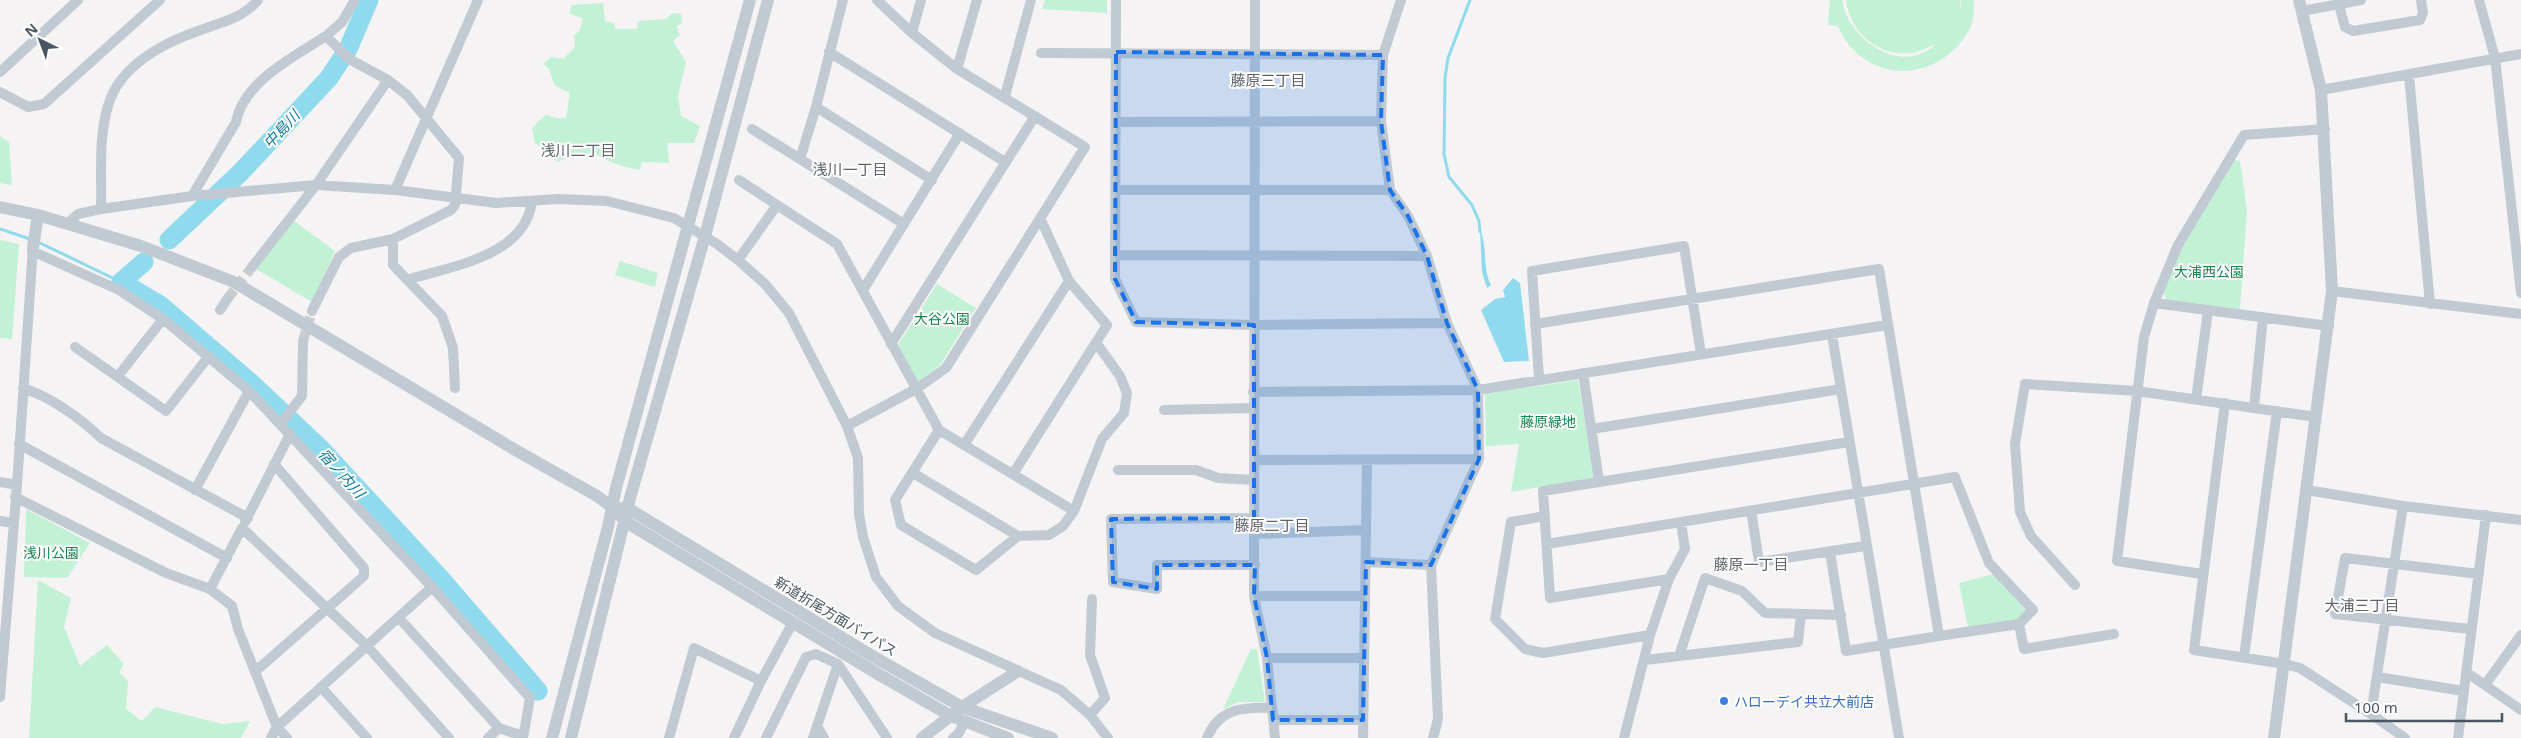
<svg xmlns="http://www.w3.org/2000/svg" width="2521" height="738" font-family="'Noto Sans','Noto Sans JP',sans-serif">
<style>
.green{fill:#c3f1d5}
.water{fill:#90daee}
.lines{fill:none;stroke-linecap:round;stroke-linejoin:round}
.stream{stroke:#90daee;stroke-width:3}
.river{stroke:#90daee;stroke-width:19}
.minor-tunnel{stroke:#caccce;stroke-width:10;stroke-dasharray:10 5;stroke-linecap:butt}
.minor{stroke:#c1cad2;stroke-width:10}
.tertiary{stroke:#c1cad2;stroke-width:12}
.marked{fill:#1a73e8;fill-opacity:0.2;stroke:#1a73e8;stroke-width:4;stroke-dasharray:10 6;stroke-linejoin:round}
.shop-dot{fill:#3f7fe0;stroke:#fff;stroke-width:2}
.labels{text-anchor:middle;dominant-baseline:central;stroke-width:4;stroke-linejoin:round;paint-order:stroke}
.park-label{font-size:14px;fill:#17864f;stroke:#fff}
.street-label{font-size:14px;fill:#4a5661;stroke:#fff}
.shop-label{font-size:14px;fill:#366cbe;stroke:#fff;text-anchor:start}
.neighbourhood-label{font-size:15px;fill:#5f6368;stroke:#fff}
.water-label{font-size:15px;font-style:italic;fill:#0c7c9b;stroke:#fff}
</style>
<rect width="100%" height="100%" fill="#f5f3f3"/>
<path class="green" d="M1045,0h62v13l-65,-4z
M1830,0h12c6,40 60,77 94,44 -8,3 -16,8 -25,9 -33,4 -61,-21 -65,-53h114v12l1,-12h13c0,7 0,16 -2,23 -4,12 -13,23 -23,31 -38,31 -92,18 -111,-28l-10,-1z
M603,3l2,18 9,2 1,6h22l1,-8 28,-2 7,-6 8,1 1,10 -6,2 4,9 -7,6 13,21 -8,34 3,20 19,10 -6,17h-27l2,20 -27,-1 -2,8c-17,-3 -32,-8 -46,-17 -13,6 -25,2 -36,9l-23,-19 -3,-15 14,-14 9,4h11l4,-25 -15,-7 -6,-17 -6,-5 8,-7 12,2 12,-12 -1,-11 6,-6 3,-11 -14,-6 3,-8z
M0,136l9,6 3,43 -12,-2z
M2234,160l6,1 7,49 -7,99 -73,-8 -4,-8 22,-53z
M293,220l42,31 -23,51 -56,-33z
M0,240l19,4 -7,95 -12,-1z
M620,261l38,12 -3,14 -40,-12z
M937,284l39,24 -36,57 -22,17 -20,-37z
M1578,380l17,98 -84,14 8,-48 -33,2 -1,-52z
M26,509l64,34 -23,35 -43,-1z
M1994,574l32,37 -8,9 -50,7 -9,-44z
M38,580l33,18 -7,29 16,39 27,-21 17,19 -5,8 9,9 -2,28 16,12 13,-14 67,17 28,-3 -9,17h-212z
M1251,649h6l8,53h-27l-15,7z"/>
<path class="water" d="M1480,229c8,18 2,39 11,56l-4,3 -5,-16z
M1513,278l7,5 9,78 -25,1 -23,-52 14,-11 10,-2 -2,-7z"/>
<g class="lines">
<path class="stream" d="M1470,0l-22,58 -3,20 -1,76 5,23 23,28 7,16 1,11
M0,229l30,10
M38,242l83,40"/>
<path class="river" d="M169,240l71,-67 89,-95 19,-29 21,-49
M144,262l-23,20 39,23 90,77 71,67 120,130 97,112"/>
<path class="minor-tunnel" d="M228,298l24,-31
M303,341l9,-30"/>
<path class="minor" d="M1116,0l-1,279 21,43 118,3 193,-2
M1255,0l-1,596 13,62 8,80
M1401,0l-18,55 -2,66 9,69 18,26 19,40 20,67 31,67 1,69 -48,106 7,154 -5,19
M2479,0l16,58 26,235
M2339,5l6,22 8,4 67,-11 3,-7 -2,-13
M2302,11l59,-11
M912,33l9,-33
M326,36l16,-14 13,-22
M829,52l176,110
M1041,53l342,2
M957,69l20,-69
M0,72l78,-72
M2409,75l21,229
M2321,90l200,-36
M0,92l28,15 16,-3 116,-104
M1005,96l26,-96
M816,107l116,73
M1116,122l265,-1
M752,129l152,95
M800,159l16,-52 27,-107
M739,180l38,25
M395,190l83,-190
M1116,190h274
M192,196l44,-74c8,-41 58,-65 90,-86l23,23 39,21 -72,105 -64,82
M101,209c1,-33 -3,-71 7,-103 11,-40 55,-63 90,-75 21,-8 46,-13 60,-31
M68,223l10,-9 23,-5 91,-13 124,-11 79,5 101,13 62,-4 49,2 67,17 43,26 21,16 27,24 24,29 58,113 11,32 1,56 4,23 13,40 22,29 37,27 126,57 29,25 18,23
M393,239v26l49,51 11,32 2,40
M32,251l87,39 44,29 86,72 183,196 98,111 -7,40
M1115,255l312,1
M738,260l39,-55 60,39 102,186 135,81
M407,280c44,-14 117,-23 125,-78
M863,290l97,-157
M2332,291l189,23
M2154,303l175,23
M220,310l8,-12
M312,311l27,-54 12,-9 42,-9 58,-29 4,-5 4,-47 -52,-63 -19,-15
M1535,324l344,-55 60,367 -93,15 -16,-99
M1832,335l67,403
M891,344l144,-228
M75,347l91,64 43,-55
M1583,373l16,108
M118,376l45,-57
M1539,379l-7,-108 152,-25 17,108
M23,388c28,9 57,30 78,50l147,80
M1253,392l225,-2 409,-65
M2196,399l12,-88
M2225,403l-31,247 91,14 15,4 71,46
M2254,408l9,-91
M1164,410l89,-2
M281,423l21,-27 1,-55
M847,426l69,-37 30,-21 139,-221 -128,-78 -45,-36 -35,-33
M1592,429l249,-40
M939,430l-44,70 6,25 75,45 42,-34 31,-1 14,-9 11,-15 28,-72 22,-26 3,-20 -7,-17 -23,-32
M19,444l208,114
M964,445l105,-164
M1254,460l225,-1
M1118,470h78l22,8 35,2
M913,473l105,63
M1013,474l94,-149 -38,-44 -28,-61
M0,482l17,3
M195,490l54,-99
M2307,490l96,16 118,14
M15,497l151,76 44,16 22,17 6,23 39,98 10,11
M2403,506l-32,208 34,24
M1751,510l8,52 106,-16
M1545,516l-34,6 -16,97 30,30 18,4 107,-18 19,-56 16,-30 -4,-26
M1254,518l-143,1 2,63 44,7v-24h98
M0,521l13,2
M245,522l45,-88
M1255,534l110,-4
M1547,544l408,-67 34,86 44,47 -14,14 -80,12
M1366,562l65,3
M2202,574l-85,-13 27,-224 10,-34 24,-58 66,-110 81,-6
M1669,579l-119,19 -7,-107 306,-49
M2075,585l-44,-49 -11,-24 -5,-68 10,-60 112,7 179,26
M210,589l32,-61 125,118 82,92
M1254,596h110
M399,618l100,110 24,8
M2019,624l5,25 90,-15
M2470,629l-135,-15 10,-56 134,16
M1679,656l26,-78 37,13 23,22 76,2
M2244,657l33,-246
M1267,658h97
M1645,660l153,-18 3,-28
M256,671l108,-95v-8l-90,-104
M2466,672l55,38
M2378,677l85,14
M2485,685l36,-50
M321,687l46,51
M0,697l17,-212 16,-238
M1090,715l15,-17 -15,-43 2,-56
M1273,720h90
M817,726l7,12
M271,738l6,-11 155,-140
M488,738l11,-10
M669,738l25,-90 67,33
M734,738l27,-57 32,-59
M766,738l40,-81 10,-3 22,10
M813,738l25,-74 49,74
M953,738l6,-5 6,-13
M1207,738c12,-30 36,-31 65,-30
M1363,738l4,-277
M1624,738l26,-103
M2458,738l28,-223"/>
<path class="tertiary" d="M0,207l38,8 103,31 93,36 283,169 80,45 15,11 14,15 252,152 73,42 57,22
M33,247l5,-32
M622,508l7,1 245,148 88,50 90,31
M552,738l56,-211 8,-39 134,-488
M571,738l59,-240 75,-262 63,-236
M922,738l40,-31 56,-36
M2274,738l58,-447 -11,-201 -22,-90"/>
</g>
<path class="marked" d="M1116,52l267,3 -2,66 9,69 18,26 19,40 20,67 31,67 1,69 -48,106 -65,-3 -3,158h-90l-6,-62 -13,-62 1,-31h-98v24l-44,-7 -2,-63 143,-1v-193l-118,-3 -21,-43z"/>
<circle class="shop-dot" cx="1724" cy="701" r="5"/>
<g class="labels">
<g class="park-label">
<text x="2209" y="271">大浦西公園</text>
<text x="942" y="318">大谷公園</text>
<text x="1548" y="421">藤原緑地</text>
<text x="51" y="552">浅川公園</text>
</g>
<g class="street-label">
<text transform="translate(836 616) rotate(31)">新道折尾方面バイパス</text>
</g>
<g class="shop-label">
<text x="1734" y="701">ハローデイ共立大前店</text>
</g>
<g class="neighbourhood-label">
<text x="1268" y="80">藤原三丁目</text>
<text x="578" y="150">浅川二丁目</text>
<text x="850" y="169">浅川一丁目</text>
<text x="1272" y="525">藤原二丁目</text>
<text x="1751" y="564">藤原一丁目</text>
<text x="2362" y="605">大浦三丁目</text>
</g>
<g class="water-label">
<text transform="translate(281 129) rotate(-47)">中島川</text>
<text transform="translate(342 473) rotate(48)">宿ノ内川</text>
</g>
</g>
<g transform="translate(40 40) rotate(318)" stroke="#ffffff" stroke-width="4" paint-order="stroke">
<path d="M0-4L9 19L0 12L-9 19Z" fill="#4a5661"/>
<text y="-8" font-size="14" font-weight="bold" text-anchor="middle" fill="#4a5661">N</text>
</g>
<path d="M2346 713v8h156v-8" fill="none" stroke="#4a5661" stroke-width="2.5"/>
<text x="2354" y="713" font-size="15" fill="#4a5661" stroke="#ffffff" stroke-width="4" paint-order="stroke">100 m</text>
</svg>
